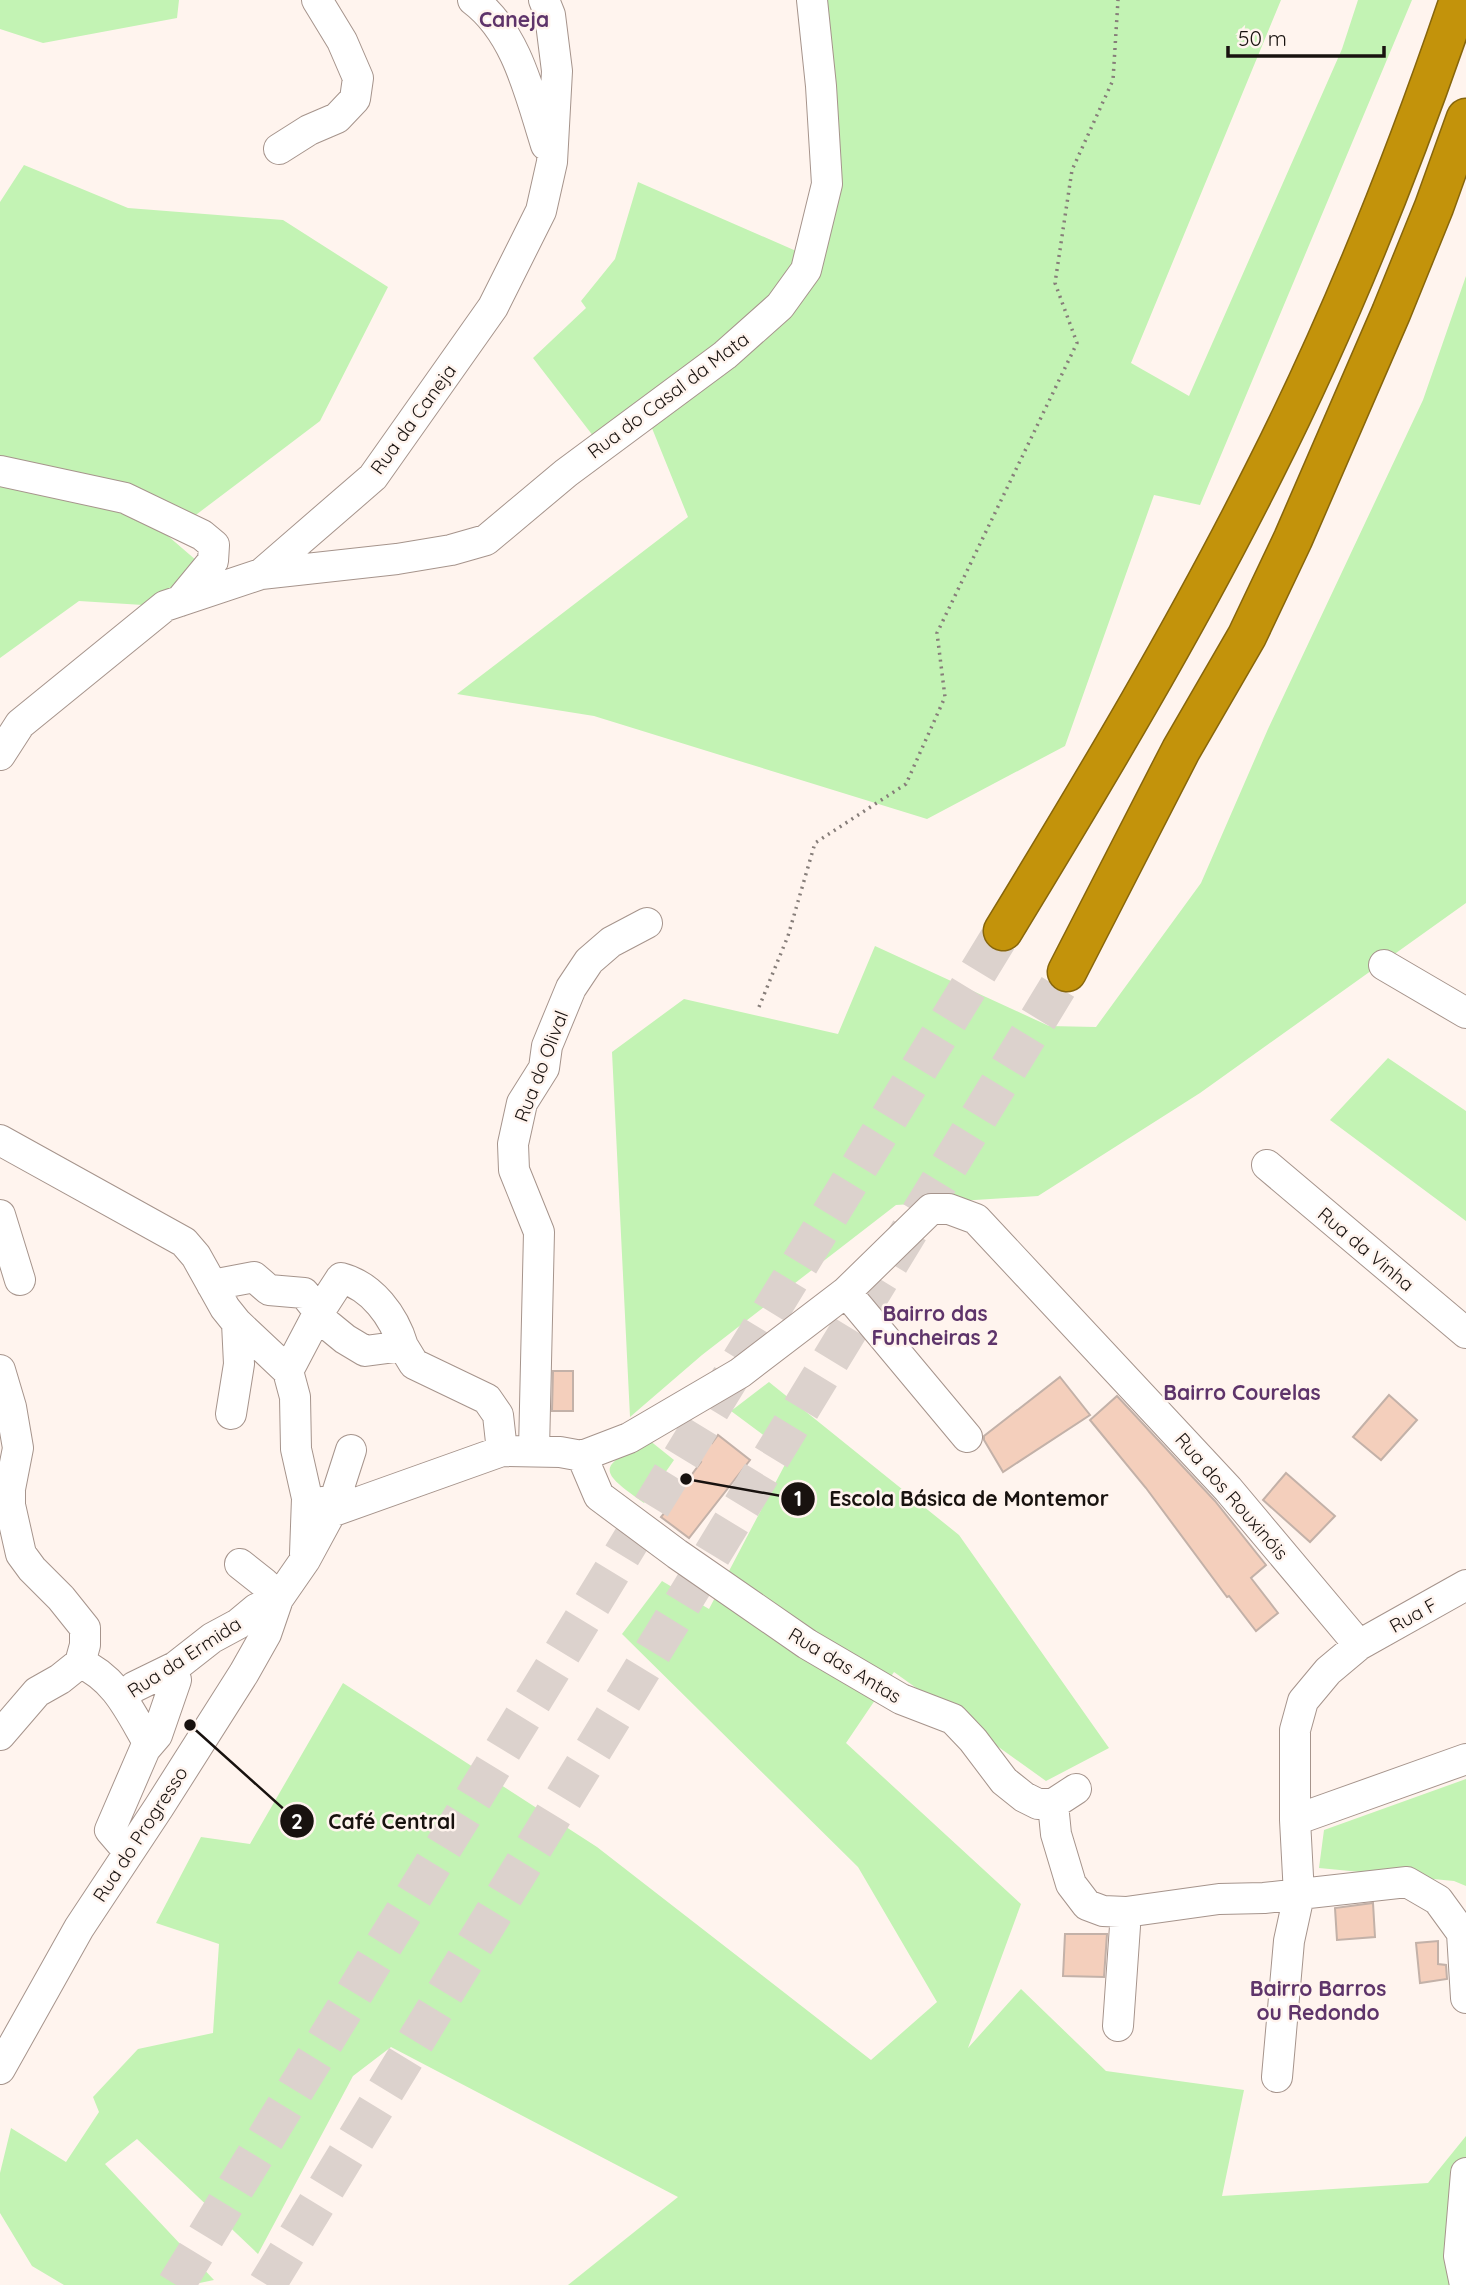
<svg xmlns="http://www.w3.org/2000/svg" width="1466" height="2285" font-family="Quicksand,sans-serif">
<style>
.green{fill:#c3f3b4}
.building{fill:#f4cfbc;stroke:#c3b1a8;stroke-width:2}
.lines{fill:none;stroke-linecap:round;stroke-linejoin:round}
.highway-tunnel{stroke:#dcd2cd;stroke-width:38;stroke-dasharray:38 19;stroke-linecap:butt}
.minor-casing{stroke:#a6948c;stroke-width:32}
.highway-casing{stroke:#87660c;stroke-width:41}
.path{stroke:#867d79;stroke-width:3.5;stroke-dasharray:2 5;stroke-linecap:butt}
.minor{stroke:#fff;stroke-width:30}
.highway{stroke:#c3930b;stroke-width:38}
.labels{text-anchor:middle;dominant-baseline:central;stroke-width:5;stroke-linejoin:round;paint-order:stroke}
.street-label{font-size:19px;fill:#18120f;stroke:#fff4ee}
.neighbourhood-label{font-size:21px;font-weight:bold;fill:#5e346a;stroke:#fff4ee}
.leader{fill:none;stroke:#18120f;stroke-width:2.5}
.callout-dot{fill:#18120f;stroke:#fff4ee;stroke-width:2.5}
.mark-label{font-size:21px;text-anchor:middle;font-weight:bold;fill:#fff}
.callout-label{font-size:21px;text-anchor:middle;font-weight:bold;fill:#18120f;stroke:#fff4ee;stroke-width:5;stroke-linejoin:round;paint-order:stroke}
</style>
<rect width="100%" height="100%" fill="#fff4ee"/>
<path class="green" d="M0,0h179l-2,18 -134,25 -43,-14z
M802,0h479l-150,363 58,33 153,-347 16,-49h54l-212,505 -46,-10 -89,251 -138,73 -333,-103 -137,-22 231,-177 -45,-111 -46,35 -64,-83 53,-50 -5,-7 34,-42 23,-77 165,72 17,-83z
M24,165l104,43 155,12 105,67 -68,134 -152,115 36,31 -61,38 -64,-4 -79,57v-456z
M1466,276v627l-266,190 -162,103 -142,9 -194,150 -72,62 -18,-365 72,-53 154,35 37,-88 174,80 47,1 105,-144 67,-154 155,-329z
M1388,1058l78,53v110l-136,-101z
M769,1382l190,153 150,213 -63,33 -152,-109 -48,71 175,161 -53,144 53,-59 85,82 138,19 -22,106 206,-13 38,-47v149h-898l110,-88 -287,-150 -38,29 -95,178 -121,-115 -32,25 109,116 -24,5h-126l-32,-19 -32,-53v-40l11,-45 55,34 33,-50 -6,-15 45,-48 75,-16 6,-89 -63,-21 45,-86 49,7 93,-161 254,164 274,213 66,-58 -79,-135 -236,-233 40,-53 47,28 81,-154 -59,-44z
M649,1440l25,20 -30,43c-49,-34 -44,-36 5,-63z
M1466,1779v107l-12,-5 -135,-13 5,-38z"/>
<path class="building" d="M553,1371h20v40h-21z
M1060,1377l30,38 -87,57 -19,-32v-4z
M1389,1395l28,25 -36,40 -28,-23z
M1117,1396l98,105 51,64 -15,13 27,35 -22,18 -27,-35 -2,1 -81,-109 -56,-68z
M698,1432l14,11 6,-8 32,25 -61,78 -28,-21 9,-11 -16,-13 12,-15 15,11 20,-27 -16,-12z
M1286,1473l49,43 -25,26 -47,-42z
M1373,1903l2,34 -38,3 -2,-32z
M1065,1934h42l-3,43 -41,-1z
M1438,1941v23l8,1 1,14 -27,4 -4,-40z"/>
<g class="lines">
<path class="highway-tunnel" d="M176,2285l827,-1354
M267,2285l800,-1313"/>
<g class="minor-casing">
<path id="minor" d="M473,0c44,33 57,95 73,145
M279,149l30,-19 28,-12 18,-19 3,-21 -16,-37 -25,-41
M0,471l125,27 77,37 12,10 -1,16 -33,40
M261,574l136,-15 54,-9 35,-10 80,-67 159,-118 55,-49 26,-36 21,-86 -6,-98 -9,-86
M0,755l20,-31 145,-118 96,-32 112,-97 120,-170 48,-96 11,-49 5,-91 -7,-56 -6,-15
M1384,965l82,48
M0,1140l184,102 12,14 29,52 12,15 51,48 7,26 1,52 11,49 -2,56
M1267,1165l199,168
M0,1215l20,65
M212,1285l42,-8 15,13 35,3 15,19 4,9 22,18 20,12 38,-5 11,18 73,35 11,16 4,36
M846,1292l121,145
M0,1370l11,37 7,41 -8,41v16l11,49 11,15 29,29 24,30v17l-5,18
M288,1371l31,-59 22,-34c31,8 53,38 62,68
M231,1414l8,-50 -2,-41
M534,1450l5,-218 -25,-62 -1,-26 9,-41 22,-35 3,-22 24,-58 18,-27 22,-19 36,-19
M582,1456l47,-18 111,-65 106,-81 85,-83h18l27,10 252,270 131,156
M582,1456l17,40 78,58 130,90 94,55 52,20 20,21 31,41 20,16 14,7h15l23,-15
M322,1502l9,10 171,-61 58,1 22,4
M240,1564l24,19 14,16
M122,1698l12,-11 41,-20 37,-29 26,-14 18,-15 22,-10
M0,1735l37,-43 23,-13 20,-16c36,15 50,49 69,81
M1053,1804l3,30 15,50 16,21 16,6 23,1 93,-13 45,-1 143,-16 31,18 24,33 4,65
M1295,1820v-90l8,-29 25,-30 31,-26 107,-60
M128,1851l-18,-21 35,-81 12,-14 19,-55 -6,-10
M1118,2026l8,-114
M0,2069l79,-141 80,-121 85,-134 22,-39 12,-35 27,-39 26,-48 20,-62
M1277,2077l12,-136 10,-46 -4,-75 171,-61
M1465,2285l-6,-29 7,-83"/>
</g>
<g class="highway-casing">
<path id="highway" d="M1003,931c92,-151 183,-303 262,-461 77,-152 139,-308 194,-470
M1067,972l114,-222 66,-114 46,-97 98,-226 43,-106 32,-89"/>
</g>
<path class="path" d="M759,1007l29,-71 27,-93 91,-59 39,-87 -8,-64 140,-290 -22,-60 17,-113 41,-90 5,-80"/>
<use href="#minor" class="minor"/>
<use href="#highway" class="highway"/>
</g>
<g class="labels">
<g class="street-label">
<text transform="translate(668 395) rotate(-37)">Rua do Casal da Mata</text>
<text transform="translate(413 419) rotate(-54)">Rua da Caneja</text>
<text transform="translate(541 1066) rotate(-69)">Rua do Olival</text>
<text transform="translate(1366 1249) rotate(40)">Rua da Vinha</text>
<text transform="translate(1232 1496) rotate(49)">Rua dos Rouxinóis</text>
<text transform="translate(1413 1615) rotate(-29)">Rua F</text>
<text transform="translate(184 1657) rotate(-33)">Rua da Ermida</text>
<text transform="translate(845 1665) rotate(31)">Rua das Antas</text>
<text transform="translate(140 1834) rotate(-57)">Rua do Progresso</text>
</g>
<g class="neighbourhood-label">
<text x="514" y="19">Caneja</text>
<text x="935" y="1313">Bairro das<tspan x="935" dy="24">Funcheiras 2</tspan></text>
<text x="1242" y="1392">Bairro Courelas</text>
<text x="1318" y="1988">Bairro Barros<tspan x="1318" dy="24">ou Redondo</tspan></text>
</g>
</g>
<path class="leader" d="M686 1479L798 1499M190 1725L297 1821"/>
<g class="callout-dot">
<circle cx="686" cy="1479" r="7"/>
<circle cx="190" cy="1725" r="7"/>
<circle cx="798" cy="1499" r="18"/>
<circle cx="297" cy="1821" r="18"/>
</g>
<g class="mark-label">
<text x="798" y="1506">1</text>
<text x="297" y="1829">2</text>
</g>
<g class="callout-label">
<text x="969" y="1506">Escola Básica de Montemor</text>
<text x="392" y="1829">Café Central</text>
</g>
<path d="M1228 46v10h156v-10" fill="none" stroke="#18120f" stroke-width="3.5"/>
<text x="1238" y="46" font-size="21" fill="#18120f" stroke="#fff4ee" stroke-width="5" paint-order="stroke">50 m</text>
</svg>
